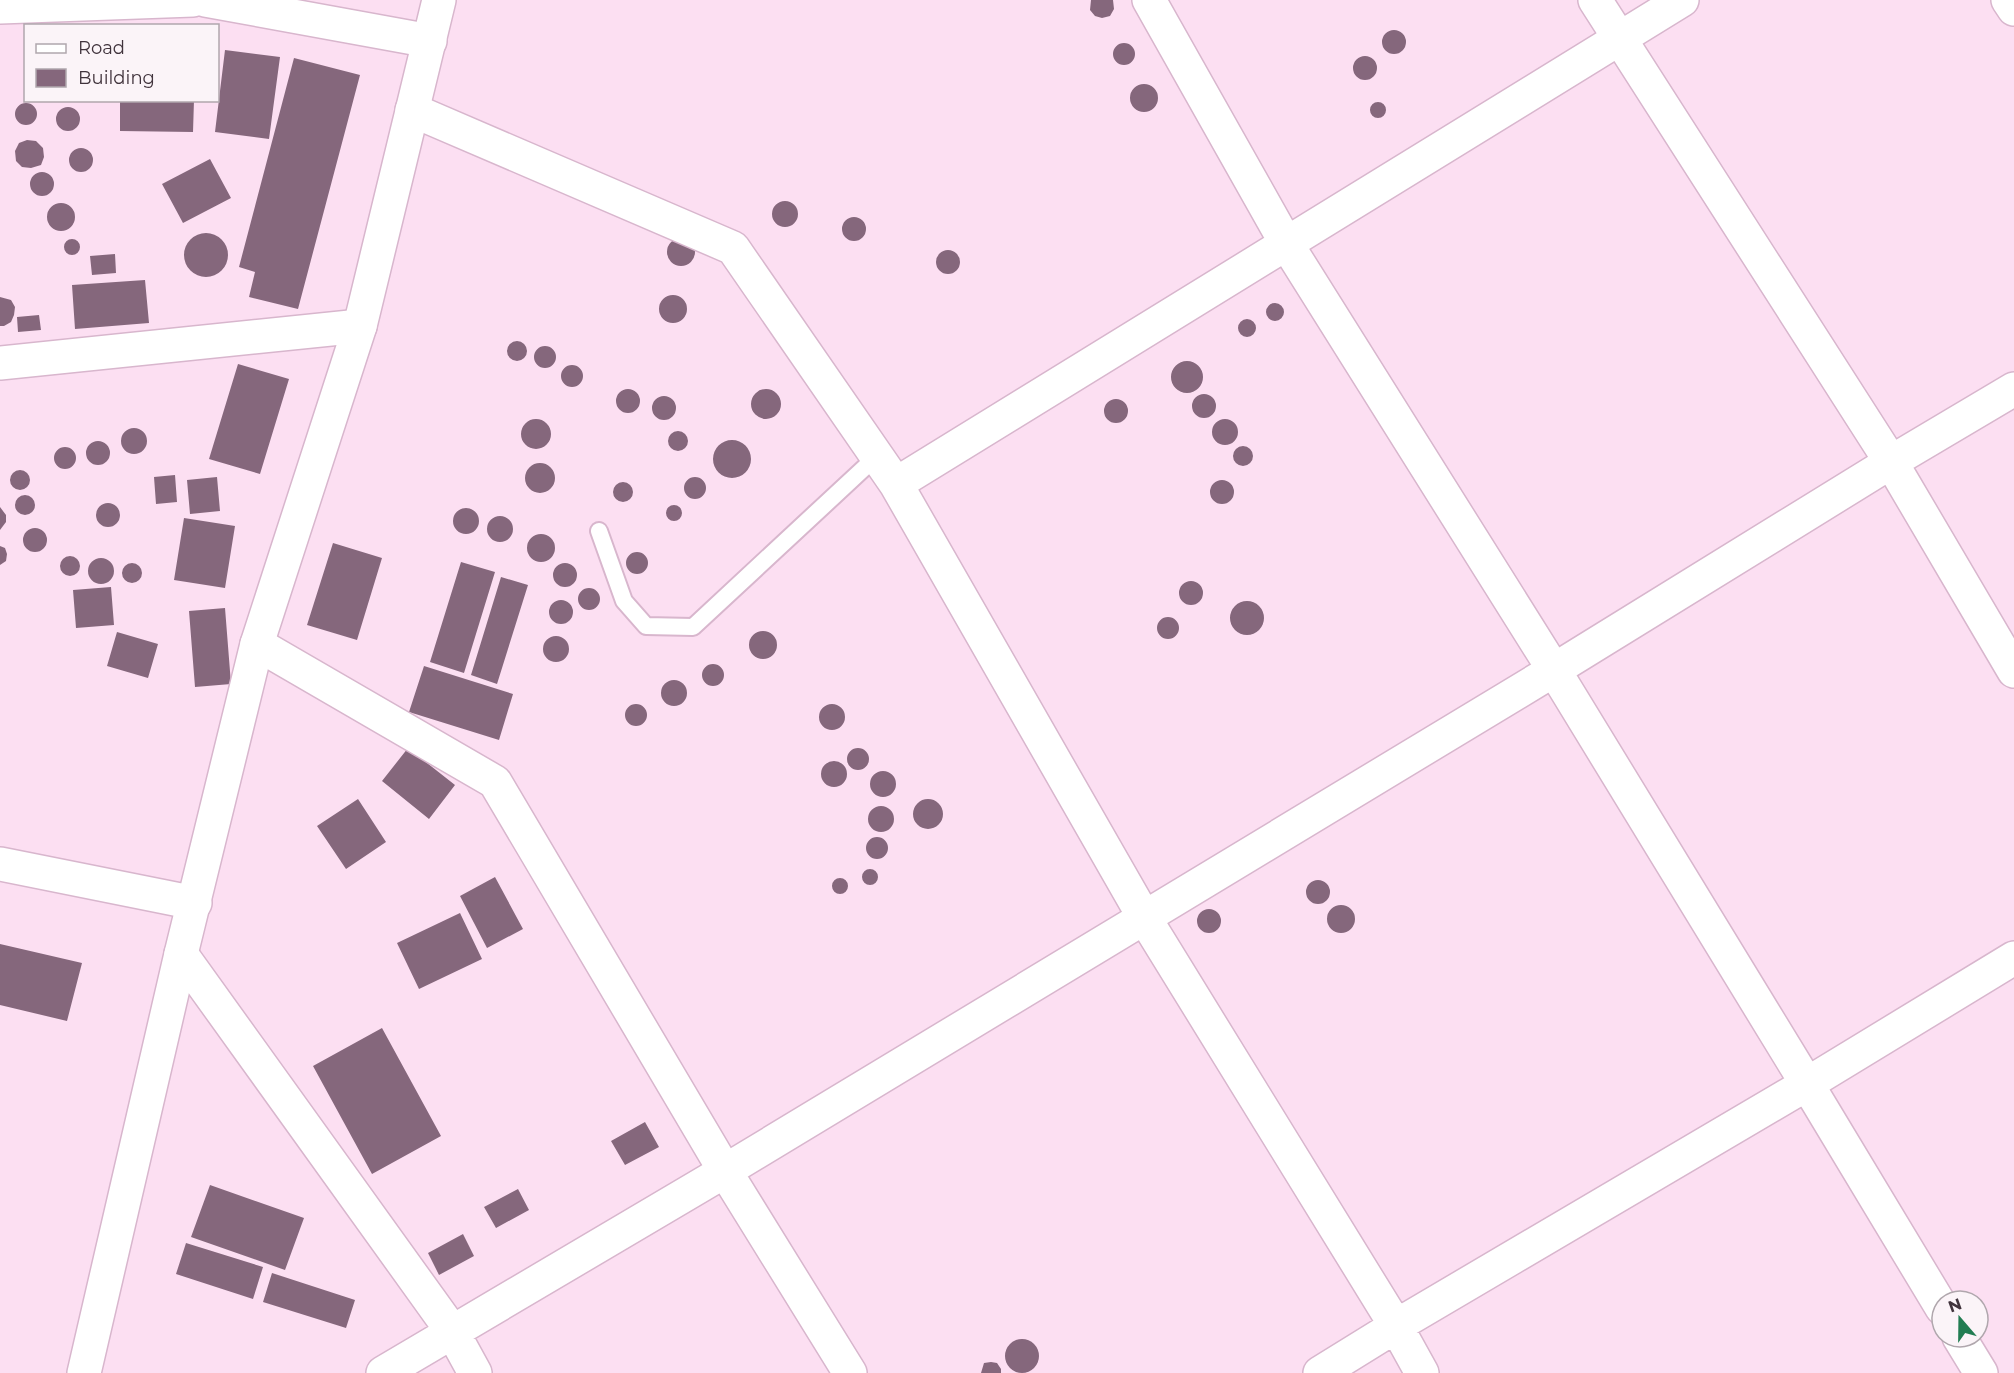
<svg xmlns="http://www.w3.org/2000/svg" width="2014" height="1373" font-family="Montserrat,sans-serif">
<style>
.building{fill:#85677c}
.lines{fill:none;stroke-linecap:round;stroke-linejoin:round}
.lane-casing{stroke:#d8b6cd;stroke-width:20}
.street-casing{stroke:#d8b6cd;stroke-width:36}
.secondary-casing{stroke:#d8b6cd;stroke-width:36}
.lane{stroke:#fff;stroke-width:16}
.street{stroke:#fff;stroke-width:33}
.secondary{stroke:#fff;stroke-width:33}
</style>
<rect width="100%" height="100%" fill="#fcdff2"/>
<path class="building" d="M1091,0h22l1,9 -4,7 -8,2 -7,-2 -5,-6z
M1382 42a12 12 0 1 1 24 0a12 12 0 1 1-24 0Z
M1113 54a11 11 0 1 1 22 0a11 11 0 1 1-22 0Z
M225,50l55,7 -11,82 -54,-7z
M1353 68a12 12 0 1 1 24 0a12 12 0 1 1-24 0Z
M294,58l66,17 -62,234 -49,-12 6,-25 -16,-5z
M1130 98a14 14 0 1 1 28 0a14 14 0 1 1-28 0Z
M120,100h74l-1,32 -73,-1z
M1370 110a8 8 0 1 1 16 0a8 8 0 1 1-16 0Z
M15 114a11 11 0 1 1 22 0a11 11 0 1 1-22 0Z
M56 119a12 12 0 1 1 24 0a12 12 0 1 1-24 0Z
M27,140l9,1 7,7 1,9 -3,8 -10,3 -9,-1 -6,-6 -1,-10 4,-8z
M69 160a12 12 0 1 1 24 0a12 12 0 1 1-24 0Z
M210,159l21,39 -48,25 -21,-39z
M30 184a12 12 0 1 1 24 0a12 12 0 1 1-24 0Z
M772 214a13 13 0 1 1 26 0a13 13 0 1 1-26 0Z
M47 217a14 14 0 1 1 28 0a14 14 0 1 1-28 0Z
M842 229a12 12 0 1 1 24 0a12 12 0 1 1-24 0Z
M184 255a22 22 0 1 1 44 0a22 22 0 1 1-44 0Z
M667 252a14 14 0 1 1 28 0a14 14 0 1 1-28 0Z
M64 247a8 8 0 1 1 16 0a8 8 0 1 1-16 0Z
M936 262a12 12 0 1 1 24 0a12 12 0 1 1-24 0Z
M115,254l1,19 -24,2 -2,-19z
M145,280l4,43 -74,6 -3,-44z
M659 309a14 14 0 1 1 28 0a14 14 0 1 1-28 0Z
M0,297l11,3 4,7 -1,8 -3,7 -7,4h-4z
M1266 312a9 9 0 1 1 18 0a9 9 0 1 1-18 0Z
M39,315l2,15 -23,2 -1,-15z
M1238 328a9 9 0 1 1 18 0a9 9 0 1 1-18 0Z
M507 351a10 10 0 1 1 20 0a10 10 0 1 1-20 0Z
M534 357a11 11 0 1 1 22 0a11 11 0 1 1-22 0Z
M1171 377a16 16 0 1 1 32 0a16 16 0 1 1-32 0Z
M238,364l51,15 -29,95 -51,-15z
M561 376a11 11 0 1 1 22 0a11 11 0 1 1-22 0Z
M616 401a12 12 0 1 1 24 0a12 12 0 1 1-24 0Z
M751 404a15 15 0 1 1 30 0a15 15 0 1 1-30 0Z
M1192 406a12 12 0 1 1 24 0a12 12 0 1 1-24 0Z
M652 408a12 12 0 1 1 24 0a12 12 0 1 1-24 0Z
M1104 411a12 12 0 1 1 24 0a12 12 0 1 1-24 0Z
M521 434a15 15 0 1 1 30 0a15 15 0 1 1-30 0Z
M1212 432a13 13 0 1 1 26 0a13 13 0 1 1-26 0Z
M121 441a13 13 0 1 1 26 0a13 13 0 1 1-26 0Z
M668 441a10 10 0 1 1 20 0a10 10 0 1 1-20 0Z
M713 459a19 19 0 1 1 38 0a19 19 0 1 1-38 0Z
M86 453a12 12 0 1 1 24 0a12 12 0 1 1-24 0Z
M1233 456a10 10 0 1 1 20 0a10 10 0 1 1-20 0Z
M54 458a11 11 0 1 1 22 0a11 11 0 1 1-22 0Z
M525 478a15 15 0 1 1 30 0a15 15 0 1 1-30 0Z
M10 480a10 10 0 1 1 20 0a10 10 0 1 1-20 0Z
M175,475l2,27 -21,2 -2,-27z
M217,477l3,34 -30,3 -3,-34z
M684 488a11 11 0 1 1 22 0a11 11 0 1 1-22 0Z
M1210 492a12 12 0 1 1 24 0a12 12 0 1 1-24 0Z
M613 492a10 10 0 1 1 20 0a10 10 0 1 1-20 0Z
M15 505a10 10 0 1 1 20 0a10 10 0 1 1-20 0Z
M96 515a12 12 0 1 1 24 0a12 12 0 1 1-24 0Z
M666 513a8 8 0 1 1 16 0a8 8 0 1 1-16 0Z
M0,507l6,8v7l-6,8z
M453 521a13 13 0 1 1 26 0a13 13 0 1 1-26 0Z
M487 529a13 13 0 1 1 26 0a13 13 0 1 1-26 0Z
M184,518l51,8 -10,62 -51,-8z
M23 540a12 12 0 1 1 24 0a12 12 0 1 1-24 0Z
M527 548a14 14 0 1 1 28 0a14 14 0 1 1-28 0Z
M333,543l49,15 -25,82 -50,-15z
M0,546l5,2 2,6 -1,7 -6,4z
M626 563a11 11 0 1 1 22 0a11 11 0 1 1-22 0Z
M60 566a10 10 0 1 1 20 0a10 10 0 1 1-20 0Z
M88 571a13 13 0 1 1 26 0a13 13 0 1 1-26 0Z
M461,562l34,10 -31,101 -34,-11z
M122 573a10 10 0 1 1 20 0a10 10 0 1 1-20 0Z
M553 575a12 12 0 1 1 24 0a12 12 0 1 1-24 0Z
M501,577l27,8 -31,99 -26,-9z
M1179 593a12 12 0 1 1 24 0a12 12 0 1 1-24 0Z
M111,587l3,38 -38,3 -3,-38z
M578 599a11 11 0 1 1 22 0a11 11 0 1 1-22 0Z
M549 612a12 12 0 1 1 24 0a12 12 0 1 1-24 0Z
M1230 618a17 17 0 1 1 34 0a17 17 0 1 1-34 0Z
M225,608l6,76 -36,3 -6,-76z
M1157 628a11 11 0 1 1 22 0a11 11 0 1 1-22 0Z
M749 645a14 14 0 1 1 28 0a14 14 0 1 1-28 0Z
M117,632l41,12 -10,34 -41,-12z
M543 649a13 13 0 1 1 26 0a13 13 0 1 1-26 0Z
M702 675a11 11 0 1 1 22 0a11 11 0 1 1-22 0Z
M424,666l89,28 -14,46 -90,-28z
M661 693a13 13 0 1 1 26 0a13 13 0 1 1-26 0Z
M819 717a13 13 0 1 1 26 0a13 13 0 1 1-26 0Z
M625 715a11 11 0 1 1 22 0a11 11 0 1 1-22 0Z
M408,748l47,37 -26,34 -47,-38z
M847 759a11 11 0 1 1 22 0a11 11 0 1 1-22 0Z
M821 774a13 13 0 1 1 26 0a13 13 0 1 1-26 0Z
M870 784a13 13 0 1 1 26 0a13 13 0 1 1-26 0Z
M358,799l28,43 -40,27 -29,-43z
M913 814a15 15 0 1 1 30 0a15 15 0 1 1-30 0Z
M868 819a13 13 0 1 1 26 0a13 13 0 1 1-26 0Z
M866 848a11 11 0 1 1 22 0a11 11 0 1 1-22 0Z
M862 877a8 8 0 1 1 16 0a8 8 0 1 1-16 0Z
M495,877l28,52 -36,19 -27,-52z
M832 886a8 8 0 1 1 16 0a8 8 0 1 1-16 0Z
M1306 892a12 12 0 1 1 24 0a12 12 0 1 1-24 0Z
M1327 919a14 14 0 1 1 28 0a14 14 0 1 1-28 0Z
M1197 921a12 12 0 1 1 24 0a12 12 0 1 1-24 0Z
M460,913l22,46 -63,30 -22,-46z
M0,944l82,19 -15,58 -67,-16z
M382,1028l59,108 -69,38 -59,-108z
M645,1122l14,25 -34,18 -14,-24z
M210,1185l94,33 -19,52 -94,-33z
M518,1189l11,21 -33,18 -12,-21z
M463,1234l11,22 -35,19 -11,-22z
M186,1243l77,24 -10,32 -77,-25z
M272,1273l83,27 -9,28 -83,-26z
M1005 1356a17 17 0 1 1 34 0a17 17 0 1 1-34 0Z
M991,1362l6,1 4,6v4h-20l3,-10z"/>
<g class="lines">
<g class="lane-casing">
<path id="lane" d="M599,531l25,70 22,25 47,1 183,-170"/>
</g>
<g class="street-casing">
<path id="street" d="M205,0l225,41
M1149,0l137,243 268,427 253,414 135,224
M1595,0l296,462 123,209
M2008,0l6,9
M0,7l193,-7
M412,110l321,138 163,236 248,433 252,409 26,47
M0,363l360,-37
M896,484l786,-484
M257,644l238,138 230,389 125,202
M0,864l195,39
M181,954l271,377 23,42
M1959,1337l22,36
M383,1373l342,-202 829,-501 337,-208 123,-73
M1320,1373l76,-47 411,-242 207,-126"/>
</g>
<g class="secondary-casing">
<path id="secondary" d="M84,1373l97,-419 76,-310 103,-318 79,-326"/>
</g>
<use href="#lane" class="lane"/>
<use href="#street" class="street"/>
<use href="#secondary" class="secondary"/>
</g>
<rect x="24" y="24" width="195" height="78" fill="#fbf4f8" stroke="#b0a7ad" stroke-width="1.5"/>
<rect x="36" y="44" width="30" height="9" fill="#ffffff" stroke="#b0a7ad" stroke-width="1.5"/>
<text x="78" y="54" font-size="18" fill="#40333c">Road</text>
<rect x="36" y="69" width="30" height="18" fill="#85677c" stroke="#b0a7ad" stroke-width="1.5"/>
<text x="78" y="84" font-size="18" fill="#40333c">Building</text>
<g transform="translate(1960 1319) rotate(340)"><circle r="28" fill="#fbf4f8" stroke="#b0a7ad" stroke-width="1.5"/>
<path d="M0-4.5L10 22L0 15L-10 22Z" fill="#227d52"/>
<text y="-9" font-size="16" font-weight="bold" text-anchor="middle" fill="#40333c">N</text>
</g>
</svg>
